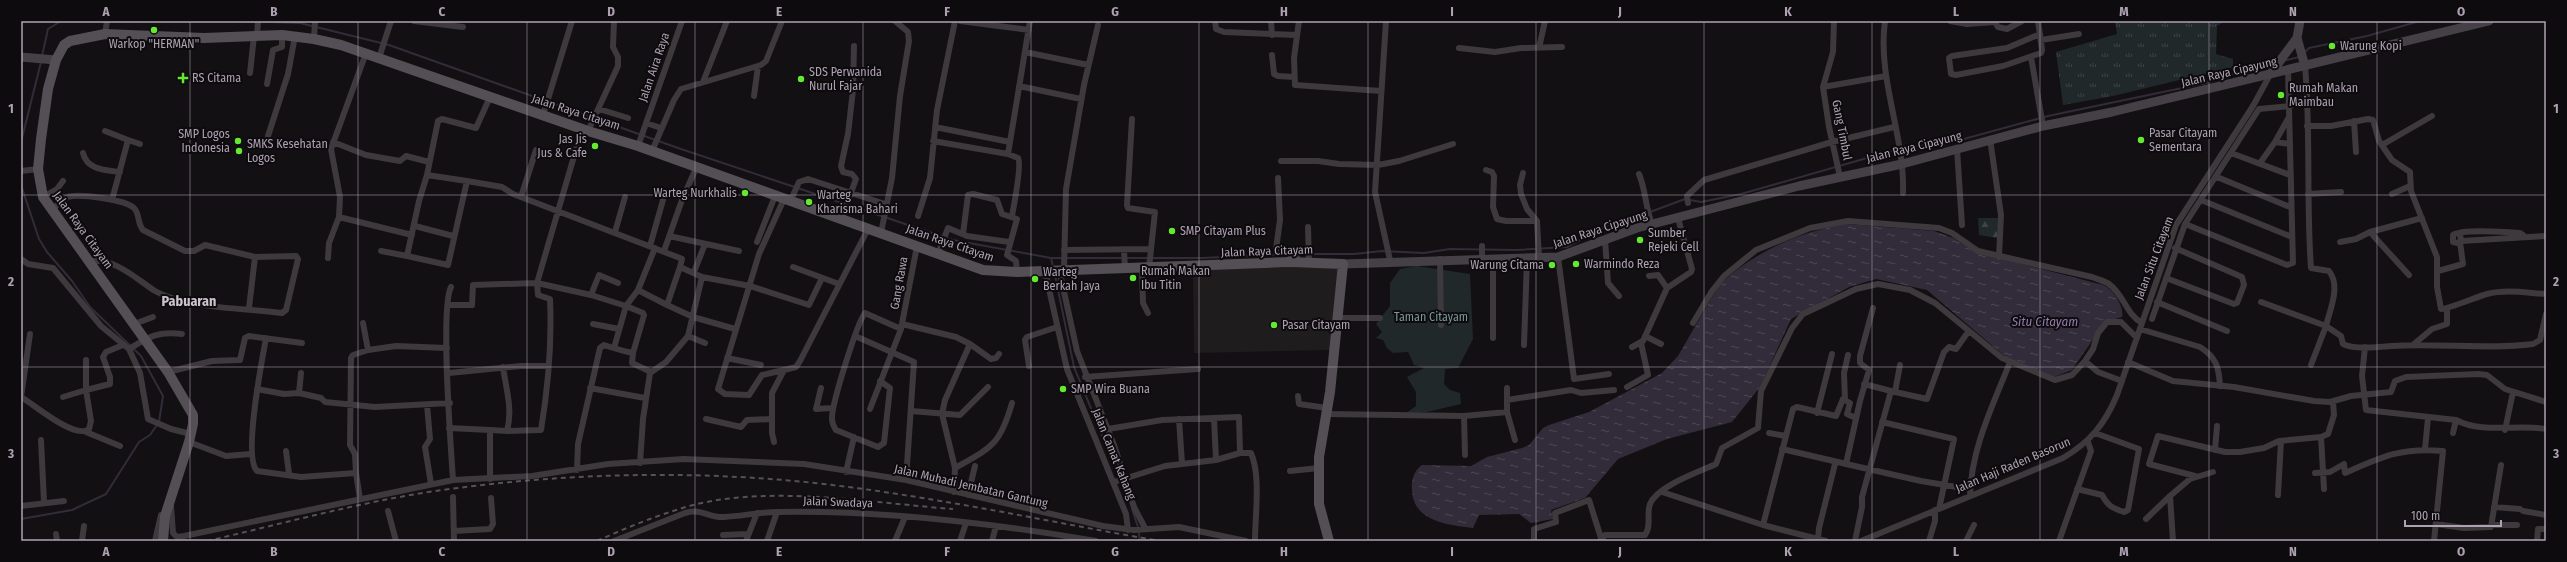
<svg xmlns="http://www.w3.org/2000/svg" width="2567" height="562" font-family="'Fira Sans Condensed',sans-serif">
<style>
.built{fill:#1f1c1e}
.grass{fill:url(#grass-tufts)}
.forest{fill:url(#forest-firs)}
.green{fill:#212829}
.water{fill:url(#water-ripples)}
.lines{fill:none;stroke-linecap:round;stroke-linejoin:round}
.stream{stroke:#322b39;stroke-width:2}
.street{stroke:#3d393d;stroke-width:6}
.secondary{stroke:#454046;stroke-width:9}
.primary{stroke:#544e55;stroke-width:10}
.rail{stroke:#565057;stroke-width:2;stroke-dasharray:5 4;stroke-linecap:butt}
.grid{fill:none;stroke:#aea2b2;stroke-width:1;stroke-opacity:0.55}
.poi-dot{fill:#65e832;stroke:#0d0b0d;stroke-width:1.5}
.labels{text-anchor:middle;dominant-baseline:central;stroke-width:4;stroke-linejoin:round;paint-order:stroke}
.poi-label{font-size:12px;fill:#aea2b2;stroke:#0d0b0d;text-anchor:start}
.street-label{font-size:12px;fill:#aea2b2;stroke:#0d0b0d}
.park-label{font-size:12px;fill:#7a989c;stroke:#0d0b0d}
.water-label{font-size:13px;font-style:italic;fill:#947aac;stroke:#0d0b0d}
.quarter-label{font-size:14px;font-weight:bold;fill:#ccc3ce;stroke:#0d0b0d}
.neatline{fill:none;stroke:#aea2b2;stroke-width:1.5}
.grid-label{font-size:13px;text-anchor:middle;font-weight:bold;fill:#aea2b2}
</style>
<defs>
<pattern id="grass-tufts" width="24" height="20" patternUnits="userSpaceOnUse"><rect width="24" height="20" fill="#212829"/><path d="M3 7l-1-3M5 7V3M7 7l1-3M15 17l-1-3M17 17v-4M19 17l1-3" fill="none" stroke="#3f4446"/></pattern>
<pattern id="forest-firs" width="22" height="20" patternUnits="userSpaceOnUse"><rect width="22" height="20" fill="#212829"/><path d="M5 1l3.5 6h-7zM16 11l3.5 6h-7z" fill="#3f4446"/></pattern>
<pattern id="water-ripples" width="26" height="14" patternUnits="userSpaceOnUse"><rect width="26" height="14" fill="#322b39"/><path d="M2 4q2-2 4 0t4 0M15 11q2-2 4 0t4 0" fill="none" stroke="#4d4753"/></pattern>
</defs>
<rect width="100%" height="100%" fill="#121012"/>
<path class="built" d="M1334,267l7,3 -9,80 -138,3 -1,-84z"/>
<path class="grass" d="M2115,21h110l-8,5 -1,28 17,5v8l-120,29 -50,9 -7,-53 61,-18z"/>
<path class="forest" d="M1978,218h20l-1,20 -18,-3z"/>
<path class="green" d="M1417,266l53,8 3,65 -15,29 -13,1 -1,15 6,6 10,3 1,11 -34,8 -21,1 10,-7v-14l-9,-15 17,-9 -10,-3 -6,-13 -15,1 -6,-5 -4,-8 -7,-2 6,-6 -6,-8 14,-18v-23l10,-14z"/>
<path class="water" d="M1847,224l87,7 19,7 20,13 130,34c9,3 22,22 19,32l-17,5 -33,48 -18,7 -46,-18 -81,-69 -51,-11 -27,8 -58,32 -31,68 -28,35 -65,17 -49,20 -33,39 -34,12 2,9 -22,4 -12,-9 -40,1 -6,13c-26,-3 -60,-7 -61,-38 -1,-10 2,-19 10,-25l49,1 16,-9 35,-9 7,-3 14,-17 6,-3 40,-13 73,-39 16,-17 41,-71c35,-33 81,-54 128,-61z"/>
<g class="lines">
<path class="stream" d="M234,21l66,2 89,22 289,103 275,92 98,18h151l87,-4
M2304,53l5,-5 58,-12 53,-15
M42,56l6,-27 13,-8
M2283,61l16,-4
M21,142l20,-80
M21,185l18,54 8,13 25,29 18,26 51,49 22,40 -4,26 -9,13 -11,7 -33,52 -34,16 -51,9
M1690,200l11,2 40,-8 147,-42 26,-6 28,-1 106,-29 158,-33 62,-21 8,-1
M1650,212l35,-13
M1298,254h56l28,-3 42,2 26,-4 67,1 50,-3 43,-23 32,-6 5,-4
M1051,258l2,9
M1055,275l19,92 53,129
M1132,509l6,18 2,14"/>
<path class="street" d="M414,21l49,6
M960,21l69,9
M1215,21l1,8 8,3 73,3
M1271,21l1,14
M1299,21l-5,37 1,27 86,6
M1386,21l-11,171 15,68
M1834,21l-1,31 -10,35 6,40 11,50
M1885,21c-8,58 20,114 18,172
M1950,21l17,3 28,-2 3,5 9,2 15,-8
M2038,21l4,29 -1,3 -38,13 -47,9 -5,-1 -2,-16 3,-2 55,-8 33,-14
M105,34l2,-13
M257,36l1,-15
M314,39l1,-18
M2041,40l38,-6
M1459,48l36,4 26,-4 41,-1
M1539,48l6,-27
M1025,52l63,13
M1272,55l2,19 4,2 16,1
M2031,57l12,69
M379,58l12,-37
M2305,66c6,67 1,135 6,202l18,3c12,15 1,38 -3,55l15,10 2,8c10,6 37,3 49,2 47,-3 94,4 141,-2l7,-4 6,-26
M250,73l4,-37
M703,82l24,-61
M267,84l6,-34 9,-3v-12
M1019,86l62,13
M1823,87l63,-11
M754,96l4,-30
M599,109l29,9
M543,115l29,-94
M1132,119l-5,86 1,3 27,4 -6,56
M2354,121l2,31
M646,123l15,5
M2307,126h24l37,-7 5,1 6,21 13,19 18,12 1,19 26,66v30l4,22c5,1 38,-13 46,-15 19,-5 40,-1 59,0
M935,127l75,15
M105,131l23,9 -16,60
M588,131l30,-65v-9l-5,-10 1,-26
M268,136l20,-62 7,-38
M1990,139l11,76 -2,42
M128,140l12,4
M933,141l75,13 10,4c4,6 -4,47 -6,58
M333,142l33,13 34,6 6,-5 23,6
M2275,142l14,-25
M2382,145l50,-29
M638,146l44,-125
M1957,149l5,76
M652,151l22,-51 7,-11 80,-24 5,-4 16,-40
M83,153c4,17 22,17 37,19
M2231,153l59,22
M1008,154l22,-133
M1281,161h37l21,3 39,1 21,-4 54,-17
M2260,163l15,-21 15,2
M1486,170l6,2 2,4 -1,31 4,12 9,2h31
M21,171l17,-2
M1523,173l-3,12 1,9 6,15 10,12 2,37
M1639,174c7,17 6,32 13,50
M427,175l40,6 -19,84 -41,-9 12,-55z
M427,175l11,-54 4,-2 34,9 14,-31
M2217,177l73,30
M1278,178l2,42 -4,29 2,2h13l-1,11
M467,181l35,6 11,7 167,64 2,1 -2,8 22,10 48,9 59,19 13,-27
M2308,194l33,-2
M2392,194l18,-8
M43,197l14,-8 6,-8
M521,197l15,-47
M2201,200l91,37
M790,202l9,-20 9,-3 77,25
M1688,203l-1,-7 17,-16 128,-38 62,-15
M51,211c5,-5 10,-11 17,-14 10,-4 58,3 66,11 6,6 3,15 9,22l42,21h9l11,-6 50,12 41,-1 2,3 -12,51 -4,3c-37,-5 -95,-4 -127,-22 -20,-13 -40,-33 -65,-30
M918,216l12,-38 7,-68 18,-89
M339,217l73,18
M841,220l15,-41 -4,-5 -9,-2 -2,-6 7,-32 5,-44 1,-44
M2185,224l102,41 6,-2 -5,-193
M415,226l38,10
M1308,227l1,35
M615,232l10,-35
M881,233l11,-55 8,-82 9,-55 -1,-9 -13,-11
M963,234l5,-39 5,-1 24,6 5,14 15,5 -10,36 9,6 1,11
M2460,234l1,7 -3,2 -5,-1v-7c8,-6 54,-3 67,-2l3,2
M669,236l70,15
M1605,239l3,44 11,13
M2461,241l85,-5
M757,242l18,-46
M2340,242l16,-3 14,-7
M650,246l13,-46
M1482,246v13
M1064,250l86,-1
M1124,250l1,18
M381,251l26,5
M664,251l18,-51 15,-34
M1291,251l6,1v10
M938,254l10,-26 19,8 42,6
M1558,257l16,122 35,-5
M328,258l1,-15 10,-26 1,-20 -9,-48 35,-96
M21,259l7,5 25,4 48,58 28,23 11,24 8,46 23,10 20,5
M1440,259l1,66
M793,267l46,17
M1142,268l1,35 5,10
M1059,269l18,82 37,94 20,62 11,21
M1064,269l2,-80 18,-104 14,-60
M1045,271l22,98 59,145 2,16
M2438,271l25,-7 -3,-22
M694,272l11,-28
M2409,275l-39,-43 52,-14
M1649,276l9,-1 9,13
M2166,278l68,26 3,-1 7,-18 -2,-8 -67,-29
M451,287c-11,21 0,161 2,193
M638,290l29,15 13,-38
M591,295l8,-20 19,8
M2157,302l70,29
M2261,302l65,24 -15,39
M448,305h24l1,-20 64,-2 54,12 35,11 12,-16 17,-42
M667,305l26,12 42,12
M249,308l6,-51
M1873,308l-13,48v7l9,7 -9,31 -14,63 75,17 36,6
M1338,318h42
M2152,319l33,-95 74,-115 31,-3
M363,323l5,27 28,-4 51,2
M1693,323l19,-32 12,-15 32,-26 54,-22 38,-7 91,7 13,5 26,18 114,26c5,2 13,4 17,7 15,11 17,30 33,39
M134,324l19,-7
M593,324l26,5
M902,324l54,13 14,7 -25,56 -3,14 13,54 -1,24
M2140,329l60,18c16,10 19,20 20,39
M688,336l14,-59
M855,336l59,26 -8,118
M1645,336l16,8
M266,338c-4,22 -23,119 -9,133l44,6 55,-4 -1,-19 -5,-9 1,-87 2,-3 15,-5
M1493,338v-80
M970,344l21,15 5,-1 3,-4
M2414,344l18,-15 15,-5v-15
M1524,345l3,-86
M1632,347l11,-6 24,-53 24,-16 1,-3 -14,-51
M2365,347l-3,29 4,34 90,10
M129,349c20,-12 28,-18 53,-15
M633,353l-1,10 19,9
M727,358l34,7
M2085,361l13,11 24,9
M2128,362l45,19 61,6 80,14 16,1 21,-6 40,-4 4,-11 11,-4 72,-3 9,1 18,14 41,13
M1029,366l-4,-26 2,-3 30,-10
M784,370l-22,5 -13,20 -24,-1 -7,-5 41,-135 25,-55
M168,372l44,-11 28,-1 5,-22 4,-2 53,7
M449,373l72,-7h27
M1085,377l113,-8
M880,381l10,7 -6,55 -6,4 -42,-17c-2,-3 -4,-7 -4,-11 -1,-13 25,-96 33,-106l36,16
M1864,384l27,7
M1627,387l21,-12 -7,-32
M590,388l55,10
M821,388l-5,21 16,-1
M1507,388v24l8,28
M257,389l27,5 15,-1 2,-20
M1895,392l32,7 17,-47 5,-5 7,2 12,-17
M299,393l22,5 4,4 50,5 75,-4
M1298,396l1,8 28,4
M21,397c14,8 54,43 68,32l2,-8 -5,-31 24,-6v-7l-7,-20 3,-5 17,-7
M21,397l9,-63
M63,397l23,-7v-30
M1507,400l64,-10 10,3 33,-3
M1845,400l-1,-27 4,-18
M427,405l3,34 -5,8 6,37
M870,409l31,-80 16,-83
M911,411l49,4 28,-28
M1817,413l15,-59
M1326,414l138,2
M1214,418l2,42
M706,419l35,8 6,-7 25,-1v14l2,9
M772,419v-26l12,-23 12,-3 4,-6 68,-132
M1179,419l3,45
M1882,422l72,17 -15,70
M449,428l41,2
M1108,429l54,-9 77,-3 1,36 -24,7 -51,6 -51,16
M2505,430l8,-38
M507,431l34,-1c7,-42 11,-87 9,-131l-12,-4 -1,-12 45,-154
M86,432l34,14
M1769,433l17,3
M2453,433l3,-13c26,14 62,4 90,9
M2321,437l3,52
M41,440l3,62
M189,442l37,14 25,-2
M1782,449l56,13
M2425,449l3,-31
M2215,450l2,-24
M286,451l3,23
M1240,453h11c10,23 4,62 4,88
M1465,455l-1,-39 43,-4
M640,463l3,-44 7,-46 16,-11 22,-26 17,7
M955,468c37,-21 45,-23 57,-65
M577,470l1,-26 22,-96 4,-3c9,3 19,6 29,8l11,-38 -1,-2 -17,-7 -12,42
M1290,471l29,-3
M846,472l8,-35
M356,473l4,26
M2315,473l15,-1 14,-8 1,9c36,-16 57,-26 98,-22l-9,90
M2195,476l-46,-12 9,-28 67,16h15l24,-4 15,-7 42,-4 7,-3 6,-19 -1,-13
M490,479v-49l17,1c6,-22 -1,-42 -4,-64
M2077,489l25,6c6,11 10,13 22,17l4,-2 11,-61 -44,-16
M1662,492l101,33 55,14
M968,495l7,-29
M2278,495l3,-54
M1970,496c1,-47 23,-91 40,-134
M453,497l1,44
M21,506l43,-5
M171,506l2,27 4,4 7,-1 269,-56 79,-4 76,-12 76,-5 120,5 102,16 197,46 31,4 45,-3 67,14
M2494,507l26,2
M388,511l8,30
M2523,511l23,4
M2146,519l24,-23
M2436,524l28,4 27,-1 10,-62
M1763,525l30,-116 4,-2 39,9 7,-17 7,4 -3,11 9,4
M2493,525h24
M454,531l36,-2 3,-5 -2,-26
M56,534l1,7
M723,535l24,-1
M82,541l2,-15
M155,541l6,-26
M614,541l71,-28c17,-5 24,5 39,4 18,-1 36,-5 54,-5 106,-2 213,11 318,29
M746,541l11,-28
M767,541l10,-29
M895,541l10,-24
M960,541l6,-18
M992,541l4,-15
M1534,541v-12l22,-7 -1,-9 34,-13 12,38
M1600,541l5,-6h40c7,-10 1,-20 5,-31 7,-18 49,-32 66,-40l6,-16 36,-20 3,-37 31,-63 11,-14 53,-25 22,-5 32,6 25,13 67,55 53,22 17,-5 13,-14 8,-12 5,-16 9,-11h14l16,16
M1826,541l-8,-2 1,-11 16,-64 3,-2 8,2
M1855,541l7,-34v-10l29,-106 4,1 5,-27
M1861,541l202,-83c27,-16 42,-34 54,-63l59,-170 77,-119 18,-33
M1929,541l6,-20v-11
M1966,541l8,-16
M2059,541l32,-90 -3,-9
M2173,541l-3,-45 20,-17 23,-7
M2537,541l1,-12h8"/>
<path class="secondary" d="M2297,38l8,28
M21,57l35,3
M2271,73l26,-35 3,-17
M1343,264l215,-7 79,-29 162,-42 103,-22 141,-38 69,-14 377,-91"/>
<path class="primary" d="M163,541l2,-25 24,-74 4,-18v-9l-25,-43 -125,-175 -5,-28 3,-30 7,-50 8,-29 8,-15 6,-4 35,-7 99,4 78,-3 32,4 27,6 247,86 50,15 345,124 34,2 273,-10 53,2 -13,128 -11,65v47l10,37"/>
<path class="rail" d="M207,541c83,-19 167,-43 251,-53 92,-12 188,-16 281,-11 142,7 281,40 421,64
M597,541c31,-14 63,-27 96,-36 80,-20 178,-2 260,4"/>
</g>
<path class="grid" d="M190,21v520M358,21v520M527,21v520M695,21v520M863,21v520M1031,21v520M1199,21v520M1368,21v520M1536,21v520M1704,21v520M1872,21v520M2040,21v520M2209,21v520M2377,21v520M21,195h2525M21,367h2525"/>
<g class="poi-dot">
<circle cx="154" cy="30" r="4"/>
<circle cx="2332" cy="46" r="4"/>
<path d="M181 72h4v4h4v4h-4v4h-4v-4h-4v-4h4z"/>
<circle cx="801" cy="79" r="4"/>
<circle cx="2281" cy="95" r="4"/>
<circle cx="2141" cy="140" r="4"/>
<circle cx="238" cy="141" r="4"/>
<circle cx="595" cy="146" r="4"/>
<circle cx="239" cy="151" r="4"/>
<circle cx="745" cy="193" r="4"/>
<circle cx="809" cy="202" r="4"/>
<circle cx="1172" cy="231" r="4"/>
<circle cx="1640" cy="240" r="4"/>
<circle cx="1576" cy="264" r="4"/>
<circle cx="1552" cy="265" r="4"/>
<circle cx="1133" cy="278" r="4"/>
<circle cx="1035" cy="279" r="4"/>
<circle cx="1274" cy="325" r="4"/>
<circle cx="1063" cy="389" r="4"/>
</g>
<g class="labels">
<g class="poi-label">
<text x="154" y="44" text-anchor="middle">Warkop "HERMAN"</text>
<text x="2340" y="46">Warung Kopi</text>
<text x="809" y="72">SDS Perwanida<tspan x="809" dy="14">Nurul Fajar</tspan></text>
<text x="192" y="78">RS Citama</text>
<text x="2289" y="88">Rumah Makan<tspan x="2289" dy="14">Maimbau</tspan></text>
<text x="2149" y="133">Pasar Citayam<tspan x="2149" dy="14">Sementara</tspan></text>
<text x="230" y="134" text-anchor="end">SMP Logos<tspan x="230" dy="14">Indonesia</tspan></text>
<text x="587" y="139" text-anchor="end">Jas Jis<tspan x="587" dy="14">Jus &amp; Cafe</tspan></text>
<text x="247" y="144">SMKS Kesehatan<tspan x="247" dy="14">Logos</tspan></text>
<text x="737" y="193" text-anchor="end">Warteg Nurkhalis</text>
<text x="817" y="195">Warteg<tspan x="817" dy="14">Kharisma Bahari</tspan></text>
<text x="1180" y="231">SMP Citayam Plus</text>
<text x="1648" y="233">Sumber<tspan x="1648" dy="14">Rejeki Cell</tspan></text>
<text x="1584" y="264">Warmindo Reza</text>
<text x="1544" y="265" text-anchor="end">Warung Citama</text>
<text x="1141" y="271">Rumah Makan<tspan x="1141" dy="14">Ibu Titin</tspan></text>
<text x="1043" y="272">Warteg<tspan x="1043" dy="14">Berkah Jaya</tspan></text>
<text x="1282" y="325">Pasar Citayam</text>
<text x="1071" y="389">SMP Wira Buana</text>
</g>
<g class="street-label">
<text transform="translate(654 67) rotate(-71)">Jalan Aira Raya</text>
<text transform="translate(2229 72) rotate(-13)">Jalan Raya Cipayung</text>
<text transform="translate(576 112) rotate(18)">Jalan Raya Citayam</text>
<text transform="translate(1842 130) rotate(79)">Gang Timbul</text>
<text transform="translate(1914 147) rotate(-14)">Jalan Raya Cipayung</text>
<text transform="translate(1600 229) rotate(-18)">Jalan Raya Cipayung</text>
<text transform="translate(83 230) rotate(54)">Jalan Raya Citayam</text>
<text transform="translate(950 243) rotate(19)">Jalan Raya Citayam</text>
<text transform="translate(1267 251) rotate(-2)">Jalan Raya Citayam</text>
<text transform="translate(2154 258) rotate(-69)">Jalan Situ Citayam</text>
<text transform="translate(899 283) rotate(-80)">Gang Rawa</text>
<text transform="translate(1114 454) rotate(68)">Jalan Camat Kahang</text>
<text transform="translate(2013 465) rotate(-23)">Jalan Haji Raden Basorun</text>
<text transform="translate(971 486) rotate(13)">Jalan Muhadi Jembatan Gantung</text>
<text transform="translate(838 502) rotate(2)">Jalan Swadaya</text>
</g>
<g class="park-label">
<text x="1431" y="317">Taman Citayam</text>
</g>
<g class="water-label">
<text x="2045" y="321">Situ Citayam</text>
</g>
<g class="quarter-label">
<text x="189" y="301">Pabuaran</text>
</g>
</g>
<rect width="2567" height="562" fill="none" stroke="#0d0b0d" stroke-width="44"/>
<path d="M2405 520v6h96v-6" fill="none" stroke="#aea2b2" stroke-width="2"/>
<text x="2411" y="520" font-size="12" fill="#aea2b2" stroke="#0d0b0d" stroke-width="3" paint-order="stroke">100 m</text>
<rect x="22" y="22" width="2523" height="518" class="neatline"/>
<g class="grid-label">
<text x="106" y="16">A</text>
<text x="274" y="16">B</text>
<text x="442" y="16">C</text>
<text x="611" y="16">D</text>
<text x="779" y="16">E</text>
<text x="947" y="16">F</text>
<text x="1115" y="16">G</text>
<text x="1284" y="16">H</text>
<text x="1452" y="16">I</text>
<text x="1620" y="16">J</text>
<text x="1788" y="16">K</text>
<text x="1956" y="16">L</text>
<text x="2124" y="16">M</text>
<text x="2293" y="16">N</text>
<text x="2461" y="16">O</text>
<text x="11" y="113">1</text>
<text x="2556" y="113">1</text>
<text x="11" y="286">2</text>
<text x="2556" y="286">2</text>
<text x="11" y="458">3</text>
<text x="2556" y="458">3</text>
<text x="106" y="556">A</text>
<text x="274" y="556">B</text>
<text x="442" y="556">C</text>
<text x="611" y="556">D</text>
<text x="779" y="556">E</text>
<text x="947" y="556">F</text>
<text x="1115" y="556">G</text>
<text x="1284" y="556">H</text>
<text x="1452" y="556">I</text>
<text x="1620" y="556">J</text>
<text x="1788" y="556">K</text>
<text x="1956" y="556">L</text>
<text x="2124" y="556">M</text>
<text x="2293" y="556">N</text>
<text x="2461" y="556">O</text>
</g>
</svg>
